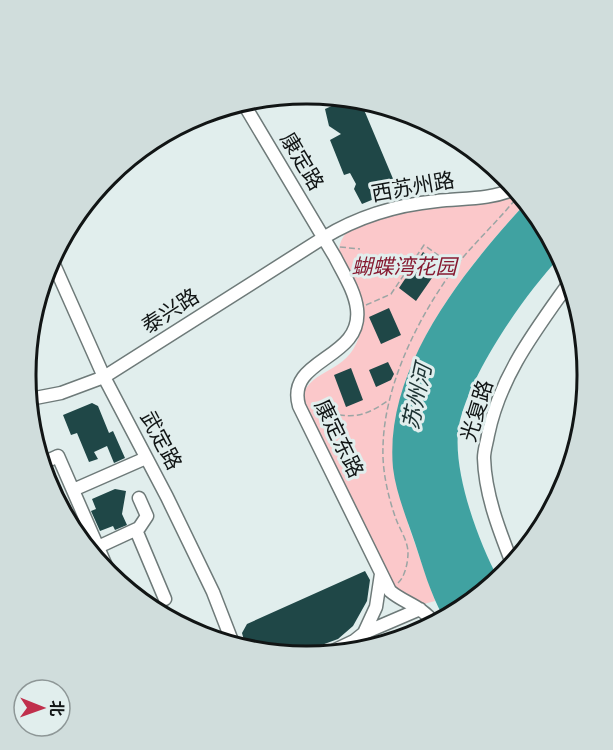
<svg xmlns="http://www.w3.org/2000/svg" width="613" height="750" font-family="Spectral,'Noto Sans SC',serif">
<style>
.green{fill:#fbc8ca}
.water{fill:#40a2a1}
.building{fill:#1f4747}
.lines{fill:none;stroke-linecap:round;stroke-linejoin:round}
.minor-casing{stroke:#6e7a79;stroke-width:15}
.path{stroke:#9ba5a4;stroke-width:1.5;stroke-dasharray:6 3;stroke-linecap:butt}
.minor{stroke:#fff;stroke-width:12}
.labels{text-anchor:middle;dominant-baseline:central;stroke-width:6;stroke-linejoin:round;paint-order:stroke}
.street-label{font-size:21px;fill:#111515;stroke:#e1eeed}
.park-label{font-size:21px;font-style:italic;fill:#861a31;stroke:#e1eeed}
.water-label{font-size:22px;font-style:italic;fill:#1c3232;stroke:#e1eeed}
.rim{fill:none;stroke:#111515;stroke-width:3}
</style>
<rect width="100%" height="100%" fill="#e1eeed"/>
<path class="green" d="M518,195l6,10c-37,40 -72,83 -99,132l-17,187 27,77 -15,4 -27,-16 -92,-191c12,-32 45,-23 58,-61 8,-25 -6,-47 -15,-70 -2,-5 -6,-12 -5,-17 6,-56 142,-34 179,-55z"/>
<path class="water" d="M524,205l35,53c-36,39 -89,115 -100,167 -8,43 19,116 39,153l-55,38c-13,-23 -20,-49 -28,-73 -8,-24 -19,-50 -22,-75 -9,-99 69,-195 131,-263z"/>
<path class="building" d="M343,101l19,4 37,88 -14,9 -11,-3 -12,5 -8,-15 2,-5 -6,-11 -6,2 -14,-35 11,-6 -12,-8 -4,-17z
M423,252l18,13 -25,36 -17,-13z
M389,308l12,27 -20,9 -12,-27z
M388,362l6,12 -3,6 -15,7 -7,-17z
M351,368l12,32 -17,7 -12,-32z
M92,403l6,3 11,27 4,-2 12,27 -11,5 -7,-17 -13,6 4,7 -9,3 -12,-29 -6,2 -8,-20z
M115,489l11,2 -4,23 5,11 -12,5 -2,-4 -13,5 -9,-20 5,-2 -4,-10z
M365,571l5,9 -3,21 -14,25 -15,13 -41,15 -52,-10 -3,-11 5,-9z"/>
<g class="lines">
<g class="minor-casing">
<path id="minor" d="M245,106l90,151c8,16 20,34 22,52 6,51 -72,49 -58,97l91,185c14,12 32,15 43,31
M52,260l52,117 63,120 46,95 19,49
M30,399l31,-6 43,-16 219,-139c36,-22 73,-33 114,-37 25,-3 53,-1 77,-12
M43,463l15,-7 52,119
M73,490l73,-32
M136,530l29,69
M98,547l41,-19 8,-12 -8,-18
M512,563c-13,-33 -27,-69 -28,-105 0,-8 3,-16 4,-23 12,-59 47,-104 81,-152
M364,633l12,-26 5,-33
M333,651l21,-10 10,-8 56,-24"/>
</g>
<path class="path" d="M340,247l20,2
M366,305l25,-11 33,-49 31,22
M330,413c26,6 37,2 59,-13
M398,583c7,-6 10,-21 10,-30 0,-12 -8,-23 -12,-34 -8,-22 -14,-49 -13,-72 1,-62 36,-132 73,-181 18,-23 40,-43 58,-65
M416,622l4,9"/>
<use href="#minor" class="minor"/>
</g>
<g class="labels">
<g class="street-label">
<text transform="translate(301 162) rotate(59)">康定路</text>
<text transform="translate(413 188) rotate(-10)">西苏州路</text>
<text transform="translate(171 312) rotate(-33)">泰兴路</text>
<text transform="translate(478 411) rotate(-73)">光复路</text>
<text transform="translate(338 439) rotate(64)">康定东路</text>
<text transform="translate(160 441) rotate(62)">武定路</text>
</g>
<g class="park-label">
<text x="404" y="268">蝴蝶湾花园</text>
</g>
<g class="water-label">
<text transform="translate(418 397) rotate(-78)">苏州河</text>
</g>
</g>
<path d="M0 0H613V750H0ZM306 104H307A270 270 0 0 1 577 374V376A270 270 0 0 1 307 646H306A270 270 0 0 1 36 376V374A270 270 0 0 1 306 104Z" fill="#d0dddc" fill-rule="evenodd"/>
<path class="rim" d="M306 104H307A270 270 0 0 1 577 374V376A270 270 0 0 1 307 646H306A270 270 0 0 1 36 376V374A270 270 0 0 1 306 104Z"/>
<g transform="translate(42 708) rotate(91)"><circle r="28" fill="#e1eeed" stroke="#8e9797" stroke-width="1.5"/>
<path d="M0-4.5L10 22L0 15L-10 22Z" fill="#c02f4c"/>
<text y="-9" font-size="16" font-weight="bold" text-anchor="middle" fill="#111515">北</text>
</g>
</svg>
